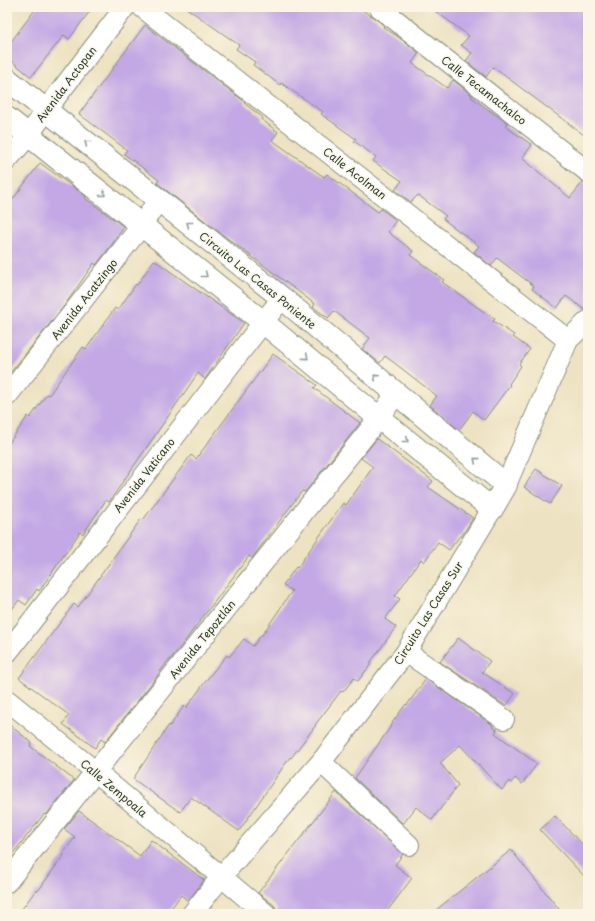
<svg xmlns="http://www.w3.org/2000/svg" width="595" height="921" font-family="'Playpen Sans',sans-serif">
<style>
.building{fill:#c3a8e5}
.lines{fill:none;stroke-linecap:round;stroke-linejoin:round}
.minor-casing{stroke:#86907a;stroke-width:22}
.tertiary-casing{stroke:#86907a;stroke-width:24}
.minor{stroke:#fff;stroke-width:20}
.tertiary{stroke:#fff;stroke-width:22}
.oneway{stroke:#8f9e9a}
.labels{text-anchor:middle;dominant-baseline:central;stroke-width:3;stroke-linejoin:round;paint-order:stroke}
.street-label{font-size:11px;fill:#1f3d34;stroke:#fcf5e5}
</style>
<rect width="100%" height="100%" fill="#fcf5e5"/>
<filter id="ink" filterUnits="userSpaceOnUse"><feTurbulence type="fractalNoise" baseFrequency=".025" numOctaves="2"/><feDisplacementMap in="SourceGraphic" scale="8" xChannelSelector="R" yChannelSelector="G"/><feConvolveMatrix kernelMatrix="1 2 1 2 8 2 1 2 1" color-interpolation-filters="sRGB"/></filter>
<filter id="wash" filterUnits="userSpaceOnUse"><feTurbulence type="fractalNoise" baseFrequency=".012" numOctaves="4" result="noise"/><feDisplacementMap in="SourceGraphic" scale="16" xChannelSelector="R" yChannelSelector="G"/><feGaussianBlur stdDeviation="0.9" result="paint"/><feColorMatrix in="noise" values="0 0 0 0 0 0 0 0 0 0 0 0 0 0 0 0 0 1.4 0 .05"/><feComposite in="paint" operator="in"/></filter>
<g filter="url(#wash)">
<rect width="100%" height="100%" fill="#ede2c1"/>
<g id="blocks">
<path class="building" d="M37,7h56l-24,32 -5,-4 -33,42 -24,-20v-10z
M185,7h173l22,15 4,4 -1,1 14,9 22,17 -7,10 35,25 6,-8 19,15 -1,2 36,26 -2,3 27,19 -10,13 48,40 13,-16 5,1v127h-3l-19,-14 -9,12 -25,-19 2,-3 -37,-28 -6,8 -17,-14 5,-6 -36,-27 3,-3 -28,-21 -7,7 -16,-12 7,-9 -29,-20 3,-4 -22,-16 2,-2 -35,-25 2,-2 -42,-29 -1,2 -27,-20 2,-3 -19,-13 3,-4z
M430,7h158v131l-95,-71 -7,10 -20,-16 6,-8 -11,-8 8,-9z
M145,25l100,77 -1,1 18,14 -1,2 17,13 -6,8 52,37 3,-3 51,38 3,-3 15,11 -8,12 25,19 -3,4 34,25 -2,2 35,25 18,12 -2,2 21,14 -1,2 17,12 -11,15 2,2 -12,18 1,1 -26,35 -11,-9 -14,19 -29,-25 7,-9 -36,-28 -16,-12 -5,7 -18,-14 8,-11 -36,-27 -6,7 -15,-11 2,-3 -96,-72 -62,-49 2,-3 -35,-26 3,-4 -48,-36z
M40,163l40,29 6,5 -1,1 39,29 -14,20 -14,18 -2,-2 -30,43 -57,71v-170z
M154,260l90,63 -39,56 -7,-6 -89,129 -3,-2 -23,34 -3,-2 -41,59 -2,-2 -11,16 -7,-5 -12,16v-170l21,-30 2,2 17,-24 2,1 34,-48 3,2 29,-41 3,2 18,-26 1,1z
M273,354l44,31 -3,3 46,35 -55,69 -3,-1 -50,67 -3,-2 -68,90 -12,15h-1l-14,19 -49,62 -4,-3 -6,9 -32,-24 6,-9 -50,-37 55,-74 4,3 63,-88 2,1 48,-65 5,4z
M377,439l56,42 -5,6 45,31 -12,19 -1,-1 -11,14 -11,-8 -14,20 -3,-3 -26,37 5,3 -15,20 11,8 -26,36 1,1 -13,17 -4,-3 -11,14 -2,-1 -26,34h1l-25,33 -1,-1 -51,74 -48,-34 -11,15 -47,-33 36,-54 1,1 14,-20 2,2 25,-34 16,-19 2,2 15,-18 9,7 8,-11h1l30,-44 -9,-6 13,-18 1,1 46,-65 3,2 27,-38 -12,-9z
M536,469l26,17 -12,18 -26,-17z
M458,638l32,23 -8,11 33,22 -9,12 -66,-44z
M426,679l67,46 -1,2 5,3 -2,3 42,31 -15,20 -7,-6 -4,5 -2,-2 -7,9 -42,-45 -20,18 18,22 -26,35 -16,-13 -13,17 -48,-46 38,-55h-1l14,-19 1,1z
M7,723l25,20 -2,3 44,34 -28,35 -2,-1 -37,47z
M336,792l67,62 -8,11 17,13 -27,36h-108v-4l-3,-5 -16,-12z
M79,811l61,45 11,-16 53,40 -16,21 -7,-6 -14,19h-149l18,-24 2,1 26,-36 -1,-1 12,-17 -11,-8z
M555,816l33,34v30l-48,-50z
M511,850l52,64h-132z"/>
</g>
</g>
<g filter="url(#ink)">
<use href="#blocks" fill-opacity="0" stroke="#86907a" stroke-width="1"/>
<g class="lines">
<g class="minor-casing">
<path id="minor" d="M142,7l426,333
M379,7l209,165
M7,160l22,-25 17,-25 79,-103
M7,396l135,-171 16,-25
M506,485l62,-145 20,-19
M406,652l98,67
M7,653l275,-355
M7,700l89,72 170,142
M321,762l88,83
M7,882l372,-464 17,-24
M192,914l29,-37 100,-115 85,-110 86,-143"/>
</g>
<g class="tertiary-casing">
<path id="tertiary" d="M7,79l275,219 224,187 -14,24 -113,-91 -116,-96 -256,-204"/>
</g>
<use href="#minor" class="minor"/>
<use href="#tertiary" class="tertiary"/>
</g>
<defs><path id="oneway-chevron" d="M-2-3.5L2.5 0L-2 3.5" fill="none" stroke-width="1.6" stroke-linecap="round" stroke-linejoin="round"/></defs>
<g class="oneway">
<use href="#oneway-chevron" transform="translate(87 143) rotate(-141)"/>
<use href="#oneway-chevron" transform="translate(103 194) rotate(38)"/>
<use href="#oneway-chevron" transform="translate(189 224) rotate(-142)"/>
<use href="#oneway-chevron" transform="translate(205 275) rotate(39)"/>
<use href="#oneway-chevron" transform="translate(306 357) rotate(40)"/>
<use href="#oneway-chevron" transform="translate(376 377) rotate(-140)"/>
<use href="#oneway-chevron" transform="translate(406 440) rotate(39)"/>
<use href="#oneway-chevron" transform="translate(476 460) rotate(-140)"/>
</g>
</g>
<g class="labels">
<g class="street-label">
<text transform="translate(66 84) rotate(-53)">Avenida Actopan</text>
<text transform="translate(484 90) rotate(38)">Calle Tecamachalco</text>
<text transform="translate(355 173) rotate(38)">Calle Acolman</text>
<text transform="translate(258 280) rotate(39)">Circuito Las Casas Poniente</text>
<text transform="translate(84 299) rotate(-52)">Avenida Acatzingo</text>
<text transform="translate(144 475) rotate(-52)">Avenida Vaticano</text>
<text transform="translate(428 613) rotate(-58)">Circuito Las Casas Sur</text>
<text transform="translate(202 639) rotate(-51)">Avenida Tepoztlán</text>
<text transform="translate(114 788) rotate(40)">Calle Zempoala</text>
</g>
</g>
<rect width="595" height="921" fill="none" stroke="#fcf5e5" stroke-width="24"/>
</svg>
